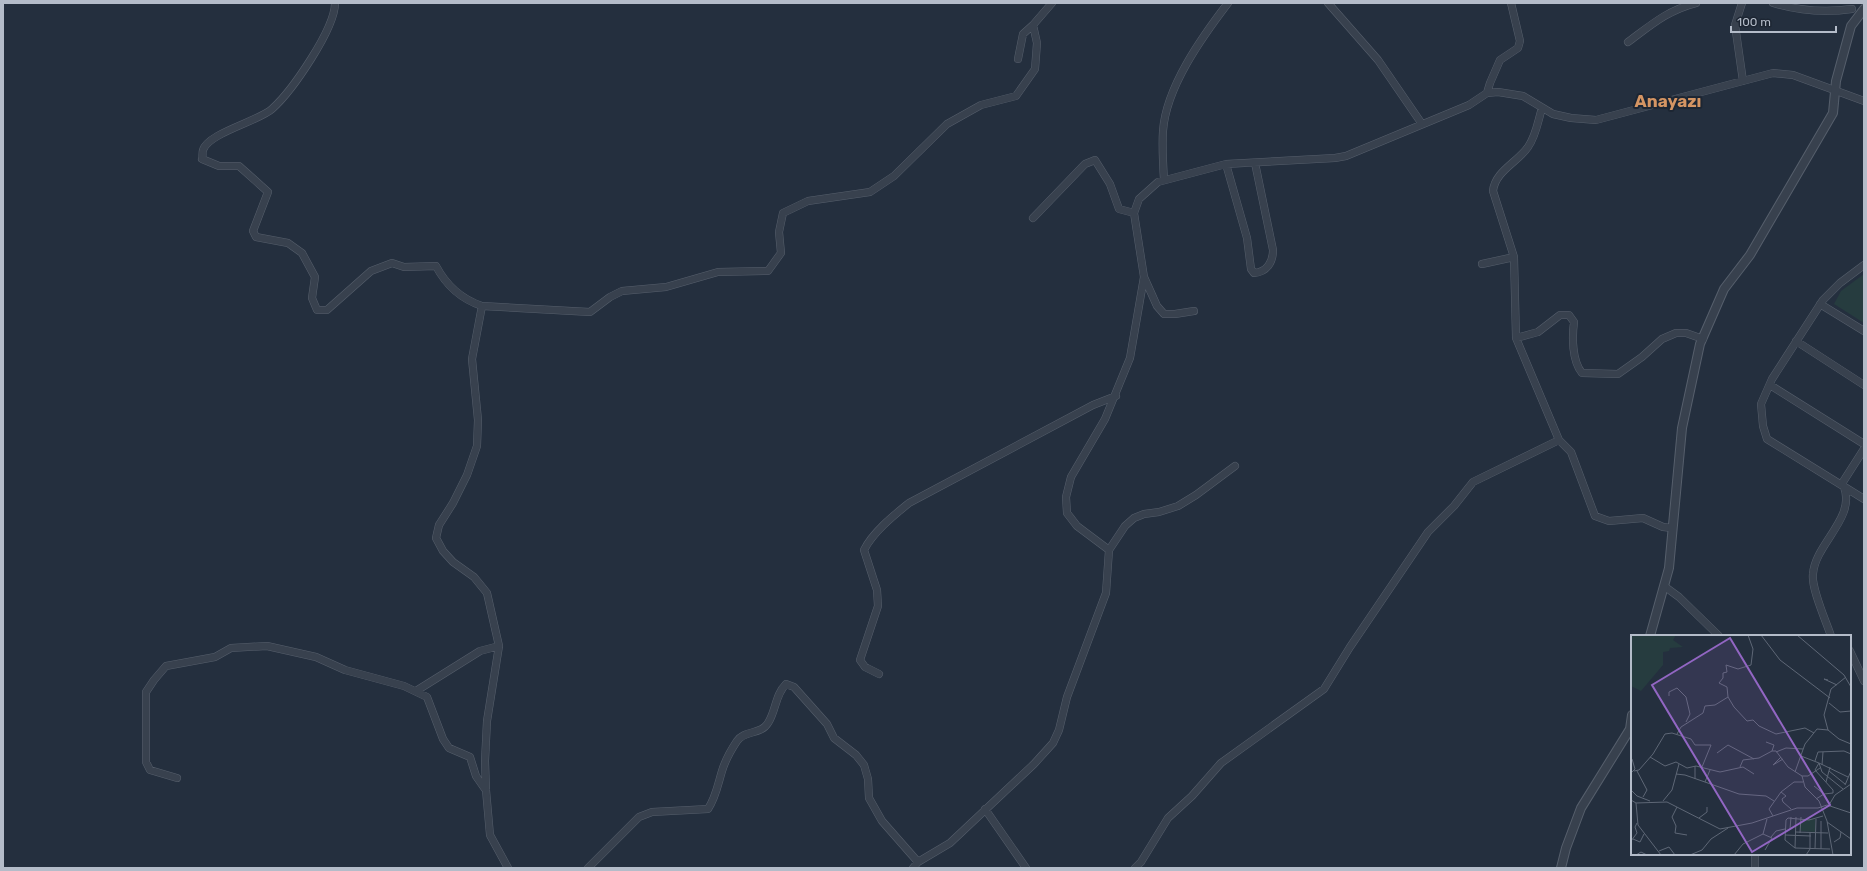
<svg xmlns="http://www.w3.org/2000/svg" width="1867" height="871" font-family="Rubik,sans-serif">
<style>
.green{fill:#263c3f}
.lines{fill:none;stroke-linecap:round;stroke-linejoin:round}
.minor-casing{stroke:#565f6c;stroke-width:8}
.tertiary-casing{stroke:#565f6c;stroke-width:10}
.minor{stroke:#38414e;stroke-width:7}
.tertiary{stroke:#38414e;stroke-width:8}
.labels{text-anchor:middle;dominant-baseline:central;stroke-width:4;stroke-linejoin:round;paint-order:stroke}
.district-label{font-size:17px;font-weight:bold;fill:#d59563;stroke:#1d2633}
.inset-road{fill:none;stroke:#5e6776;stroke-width:1}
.view{fill:#9266c3;fill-opacity:0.15;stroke:#9266c3;stroke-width:2}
.inset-edge{fill:none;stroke:#b4bcc9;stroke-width:2}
</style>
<rect width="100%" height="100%" fill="#242f3e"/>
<path class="green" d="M1864,274v49l-30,-19 7,-13z"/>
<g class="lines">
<g class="minor-casing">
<path id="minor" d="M335,3c0,26 -43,88 -63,106 -13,12 -64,24 -69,41 -1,3 0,7 -1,9l17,7h20l29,26 -15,39 3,6 32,6 14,10 13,24 -3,21 5,12h10l44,-39 21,-8 12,4 32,-1c10,19 25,33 46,40l108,6 20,-15 12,-6 44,-4 52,-15 50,-1 13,-18 -2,-21 4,-19 25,-12 62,-9 24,-16 53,-52 34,-19 35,-9 19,-27 2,-26 -4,-18 19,-22
M1328,3l50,57 44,64
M1742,3l-7,22 8,56
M1773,3c27,8 51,10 79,6
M1628,42c23,-17 40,-32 68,-39
M1018,59l5,-25 10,-9
M1487,93l3,-10 10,-23 18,-12 2,-7 -9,-38
M1542,108c-4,13 -6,28 -14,39 -10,15 -33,24 -35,44l21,66 2,81 43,102 12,12 24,64 14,5 34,-3 20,9 9,1
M1226,164l21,74 4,31 3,4c13,-1 19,-11 19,-23l-18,-87
M1164,180c-1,-16 -2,-33 -1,-49 3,-44 39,-94 65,-128
M1033,218l52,-54 10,-4 15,24 9,25 15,4
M1482,264l32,-7
M1864,265l-24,18 -17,17 -51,79 -11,25 2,22 4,13 97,60
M1144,277l13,29 7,8h11l19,-3
M1820,304l44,27
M482,306l-10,53 6,61 -1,26 -10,29 -14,28 -14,22 -3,13 7,13 10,11 21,15 13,16 12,53 -12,75 -2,40 1,29 4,45 18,33
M1516,338l22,-6 22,-17h9l5,7c-2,15 -2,39 8,51l36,1 24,-17 20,-18 14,-6h10l17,6
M1796,341l68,44
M1770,385l94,59
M1841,485l23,-36
M1109,550l-32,-24 -10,-13 -1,-16 5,-20 34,-58 25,-61 14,-81 -10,-64 5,-14 19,-17 68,-18 109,-6 11,-2 123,-51 18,-12 11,-1 25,4 30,18 18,4 25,2 177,-47 20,2 71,26
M1664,586l15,11 40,39
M1831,636c-5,-15 -20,-48 -18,-62 2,-30 43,-56 31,-87
M1850,651l14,30
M879,674l-14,-7 -5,-7 18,-54 -1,-16 -13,-40c9,-18 29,-34 45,-47l184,-98 23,-9
M416,691l64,-40 19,-5
M177,778l-27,-8 -4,-8v-70l8,-12 12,-14 49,-9 16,-9 36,-2 49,11 29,13 59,16 23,11 16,42 6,9 21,9 6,19 9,13
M985,809l41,59
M588,868l51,-51 13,-5 56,-3c8,-12 10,-25 14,-38 3,-10 9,-21 15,-30 7,-11 24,-6 31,-18 8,-12 7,-28 18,-39l8,3 33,37 7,14 22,17 8,10 4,14 1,19 13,23 36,41
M913,868l5,-6 32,-19 84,-79 19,-21 6,-13 8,-33 39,-104 3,-43 16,-24 9,-8 10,-4 15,-2 19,-6 18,-11 39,-29
M1135,868l6,-6 27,-44 24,-22 29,-33 103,-74 26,-42 78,-115 26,-26 19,-24 86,-42
M1755,868v-14"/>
</g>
<g class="tertiary-casing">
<path id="tertiary" d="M1650,636l19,-68 13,-140 18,-84 24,-55 26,-34 83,-142 3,-32 15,-55 13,-17
M1561,868l5,-20 15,-40 49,-79 2,-14"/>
</g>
<use href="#minor" class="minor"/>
<use href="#tertiary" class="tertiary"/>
</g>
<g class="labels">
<g class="district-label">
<text x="1668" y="101">Anayazı</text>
</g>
</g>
<g transform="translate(1631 635)">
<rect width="220" height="220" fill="#242f3e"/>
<path d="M0,0h45l-3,5 10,7 -13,1 -1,3 -6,1v13l-22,26 -10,-5zM170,184h14v13l-14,-1z" fill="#263c3f"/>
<path class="inset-road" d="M117,0l5,14 -2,16 -13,4 -12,-4 1,7 -4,1v5l-4,5 8,4 1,10 6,10 13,14 6,-1 6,6 17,8 29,-6 9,5M130,0l19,25 50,38M166,0l47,40 7,12M197,45l-4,-1 13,6M38,61v-4l8,-4 9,9 4,17 -4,8M198,68l11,9 11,-1M197,95l-4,-15 7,-26 15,-12M46,99l4,-7 22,-14 2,-7 10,-1 13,-8M135,107l8,3 -2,6M145,117l10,-4 17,1M86,118l11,-8 26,14M170,121l18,7 -4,7M19,122l15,9 11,-4 11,6 9,-2 24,6 23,-5 11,7M150,122l-8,8 10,-6M184,126l3,-9 26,-1 7,3M191,130l1,-13M64,131v13M109,132l3,-7 16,-2 13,-7h4l12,16 14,9 3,11 14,14 8,20 6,34M184,135l18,20v3l-9,1 5,10M3,136l5,-1 14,-16 12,-20 7,-1 19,6 4,6h16l-9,22M6,136l10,19 -4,7M198,136l16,13M164,137l10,-28 12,-15 11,1 11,9 12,5M0,138l4,-4 -3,-10M45,139l9,1 54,19 27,2 8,5M171,141h6l12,-8M74,147l5,-12M195,147l4,-15M214,150l6,-14M183,151l10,8 -8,5M212,154l-21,-17 -3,-9 29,14M0,155l6,6 13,5M150,157l5,4 -4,3 1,3 8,7M0,165l5,3 31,-1 53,27 32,-6 45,-15h21l9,-3 24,8M32,166l9,-11 7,-26M5,168l2,22 23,30M198,170l6,-10 16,-11M46,172l-5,10 4,9 -1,7 12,2M142,181l-4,-7 12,-17 13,-10h9M192,181l-14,4 -21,-2 -2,2 -1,20 10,8 35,1M68,183l8,-6v-5M196,187l24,17M159,194l1,-12M164,197l33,1M169,198l1,-16M154,200l26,1M140,202l5,-6 9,-2M2,204l7,3 4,-8M0,206l6,-8 -2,-6 2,-4M203,207l6,-4 1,-6M164,213l1,-31M184,214l1,-30M190,214v-28M134,215l7,-12 -9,-4 4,-15M28,216l10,-4 6,8M5,220l5,-3 6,3M59,220l12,-5 9,-11 17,-11M103,220l9,-11 20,-10M175,220l4,-6v-17"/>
<path class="view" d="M99,3l100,167 -78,47 -100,-167z"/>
<rect width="220" height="220" class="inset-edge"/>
</g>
<rect width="1867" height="871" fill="none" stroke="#b4bcc9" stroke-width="8"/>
<path d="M1731 26v6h105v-6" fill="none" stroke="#b4bcc9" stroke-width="2"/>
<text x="1737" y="26" font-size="12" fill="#b4bcc9" stroke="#1d2633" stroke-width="3" paint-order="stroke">100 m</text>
</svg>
